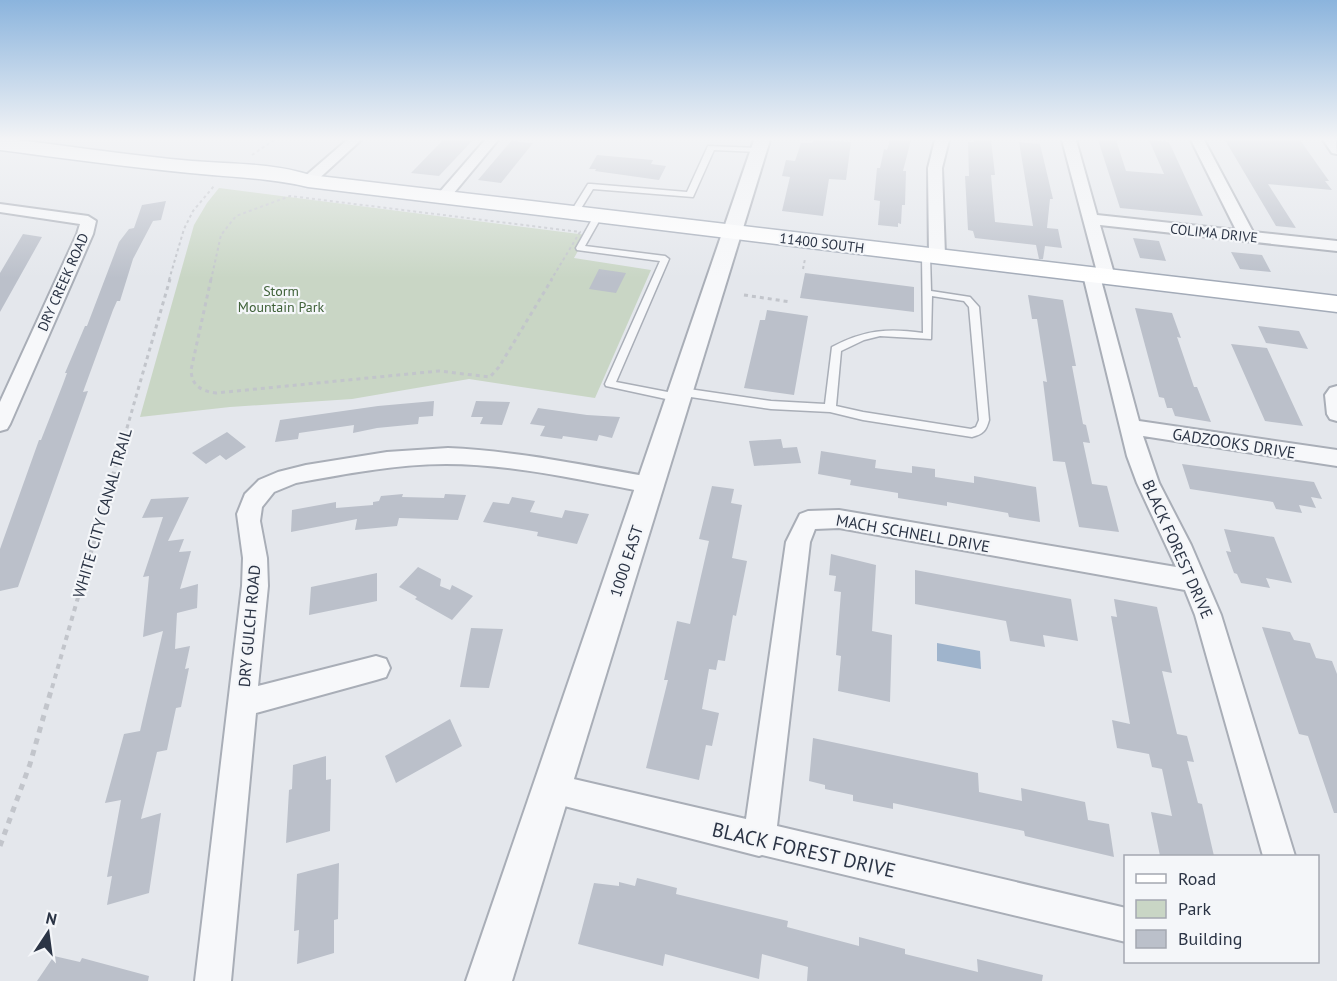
<svg xmlns="http://www.w3.org/2000/svg" width="1337" height="981" font-family="'PT Sans',sans-serif">
<style>
.green{fill:#c9d6c5}
.water{fill:#9fb4cc}
.building{fill:#bbc0ca}
.lines{fill:none;stroke-linecap:round;stroke-linejoin:round}
.service-casing{stroke:#a9aeb7;stroke-width:3}
.minor-casing{stroke:#a9aeb7;stroke-width:4}
.tertiary-casing{stroke:#a9aeb7;stroke-width:4}
.primary-casing{stroke:#a3abb8;stroke-width:3}
.path-far3{stroke:#c2c5cb;stroke-width:2;stroke-dasharray:3 3;stroke-linecap:butt}
.path-far2{stroke:#c2c5cb;stroke-width:3;stroke-dasharray:4 4;stroke-linecap:butt}
.path-far1{stroke:#c2c5cb;stroke-width:4;stroke-dasharray:5 5;stroke-linecap:butt}
.path{stroke:#c2c5cb;stroke-width:5;stroke-dasharray:6 6;stroke-linecap:butt}
.service{fill:#f7f8fa;fill-rule:evenodd}
.minor{fill:#f7f8fa;fill-rule:evenodd}
.tertiary{fill:#f7f8fa;fill-rule:evenodd}
.primary{fill:#fff;fill-rule:evenodd}
.labels{text-anchor:middle;dominant-baseline:central;stroke-width:4.5;stroke-linejoin:round;paint-order:stroke}
.far-street-label{font-size:14px;fill:#2b3445;stroke:#f4f6f9}
.far-park-label{font-size:14px;fill:#3f6138;stroke:#f4f6f9}
.street-label{font-size:16px;fill:#2b3445;stroke:#f4f6f9}
.near-street-label{font-size:20px;fill:#2b3445;stroke:#f4f6f9}
</style>
<rect width="100%" height="100%" fill="#e4e7ec"/>
<path class="green" d="M219,188l368,47 -13,23 77,12 -56,128 -126,-19 -117,20 -122,8 -90,10 54,-192 13,-22z"/>
<path class="water" d="M937,643l43,8 1,18 -44,-8z"/>
<path class="building" d="M443,140h30l-34,36 -28,-3z
M816,140l35,2 -5,38 -17,-1 -6,37 -41,-5 8,-34 -8,-1 4,-16 9,1 6,-18h10z
M890,140h21l-8,31h3l-1,34h-3l-1,19 -3,-1v4l-20,-2 2,-24 -6,-1 3,-32h3l4,-19 3,1z
M974,140h17l4,35h-4l4,47 38,4 -14,-84 21,2 13,55h-3l-3,29 11,1 4,19 -17,-2 -2,13h-4l-3,-14 -61,-7 -2,-7 -5,-1 -3,-54h4l-1,-34h6z
M1098,140h18l10,31 38,3 -15,-34 20,2 34,74 -83,-8z
M1225,140h75l29,41h-4l7,9 -64,-6 28,44 -20,-2z
M511,141l22,2 -32,40 -23,-3z
M597,155l56,5 -2,4 15,2 -7,14 -64,-9 1,-2h-7z
M166,201l-5,19 -8,1 -20,38 -13,42h-3l-4,9 -30,82 5,-1 -70,196 -18,4v-42l39,-109h2l22,-56 4,-11h-2l20,-47h2l32,-84 10,-13 5,-1 8,-23z
M23,234l19,3 -42,75v-39z
M1133,238l26,3 7,20 -26,-3z
M1231,252l31,3 9,17 -31,-3z
M599,269l27,4 -10,20 -27,-4z
M805,273l109,14v25l-114,-14z
M1028,295l35,5 13,66h-4l11,58 3,1 4,18 -7,-1 9,42 15,2 12,46 -40,-5 -14,-65 -12,-1 -10,-80 4,1 -10,-63h-5z
M1135,308l37,5 9,25 -4,-1 17,50h3l14,35 -36,-6 -3,-8h-5l-3,-10 -5,-1z
M767,310l41,6 -14,79 -50,-7 16,-68h5z
M1258,326l41,5 9,18 -42,-6z
M1231,344l36,4 36,78 -38,-5z
M434,401l-1,15 -14,1 -1,7 -41,4 -24,5 1,-8 -55,8 -1,6 -23,3 5,-22 98,-14z
M476,401l34,1 -8,23 -22,-1 3,-7h-12z
M538,408l49,7 33,2 -8,21 -13,-3 -2,6 -34,-5 -1,3 -22,-3 5,-10 -15,-2z
M227,432l19,15 -20,13 -6,-5 -14,9 -14,-11z
M781,439l2,9 14,-1 4,16 -47,3 -5,-25z
M821,451l55,9 -1,8 37,5v-7l23,3v8l39,6v-7l62,11 4,35 -31,-5 -1,-4 -61,-11v4l-49,-8v-5l-48,-8 1,-5 -33,-6z
M1182,464l132,18 8,17 -11,-2 5,11 -17,-3 3,8 -26,-4 -3,-7 -83,-13z
M712,486l22,3 -3,14 11,2 -10,53 15,3 -11,55 -3,-1 -8,46 -7,-1 -2,10 -7,-1 -7,40 17,4 -7,33 -6,-1 -7,35 -53,-12 22,-88h-4l13,-59 13,3 19,-83 -10,-2z
M403,494l-1,3 42,1 1,-4 21,1 -8,25 -59,-2 -2,8 -42,4 2,-11 -66,13 1,-22 44,-8v6l37,-3v-3l6,-1 2,-5z
M189,497l-21,44 16,-2 -5,13 12,-1 -11,38 18,-5 -1,24 -20,5 -2,36 15,-3 -5,23 4,-1 -8,39 -5,1 -9,42 -10,2 -16,67 20,-6 -12,80 -42,12 5,-29 -5,1 14,-77 -16,3 19,-69 16,-3 23,-100 -20,6 6,-61 -6,1 20,-60 -21,1 9,-19z
M512,497l23,4 -5,11 32,6 3,-8 24,4 -12,30 -40,-8 1,-4 -55,-10 10,-20 16,2z
M1224,529l50,8 18,46 -26,-5 4,10 -29,-5 -4,-9 -3,-1 -8,-22 5,1z
M831,554l45,11 -4,66 20,4 -2,67 -52,-11 3,-35 -5,-1 5,-63 -7,-1 2,-15 -7,-1z
M418,567l23,12 -1,7 10,4 2,-5 21,11 -21,24 -37,-21 2,-2 -18,-10z
M915,570l156,29 7,42 -35,-6 2,12 -35,-6 -4,-20 -91,-17z
M377,573v28l-68,14 2,-28z
M1114,599l43,8 15,66 -10,-2 15,63 10,2 7,26 -7,-1 11,42 4,1 12,52h-54l-9,-44 21,4 -10,-47 -10,-2 -3,-13 -32,-6 -5,-28 18,4 -19,-108 6,1z
M1262,627l28,5 4,8 16,3 6,15 16,3 5,13v139h-3l-26,-77 -9,-2z
M471,628l32,1 -14,59 -29,-1z
M450,719l12,27 -66,37 -11,-27z
M813,738l165,35 1,19 43,9 -1,-13 64,14 3,18 21,4 5,33 -89,-21 -1,-5 -131,-28v6l-40,-8v-6l-28,-6v-4l-16,-4z
M326,756v24l5,-1 -1,52 -44,12 3,-53 3,-1 1,-24z
M339,863l-1,56 -4,1v33l-37,11 2,-34 -5,1 3,-57z
M637,878l40,10 -1,6 112,27 -1,6 72,19v-9l46,12v5l73,18 -1,-13 66,16 -1,6h-235l1,-14 -46,-13 -3,25 -94,-25 -2,12 -85,-22 16,-61 25,3v-4l16,4z
M54,956l26,6 2,-4 67,18 -1,5h-111z"/>
<g class="lines">
<g class="service-casing">
<path id="service" d="M708,146l50,2 4,2 -4,2 -44,-2 -21,47 -100,-8 -16,26 -7,-2 18,-29h3l96,8z
M595,214l7,2 -17,30 80,10 4,3 -53,123 62,12v-4l4,-2 89,13 54,3 7,-57c33,-17 55,-19 91,-14l-1,-78 4,-3 4,3 1,36 39,6 9,10 10,113c-3,11 -6,14 -17,17l-109,-17 -33,-8 -59,-3 -87,-13v5l-4,1 -74,-16 -1,-2 55,-123 -83,-11 -1,-2zM932,296l32,5 5,6 10,113 -3,7 -5,2 -108,-17 -27,-6 5,-55 23,-11 16,-4 51,3z"/>
</g>
<g class="minor-casing">
<path id="minor" d="M347,140h14l-48,44h-10l-2,-3 2,-3z
M485,140h13l-50,60h-10l-2,-3 2,-3z
M935,140h14l-7,28 3,88 -8,5 -8,-5 -1,-88z
M1062,140h14l21,75 139,15 -45,-90h13l49,92 84,9v10l-237,-26 15,52 -8,5 -6,-2 38,141 198,29v16l-194,-30 16,47 32,62 30,70 74,241h-32l-68,-241 -10,-25 -346,-62 -24,1 -5,13 -33,284 349,82v34l-364,-87 -3,1 -218,-56 -4,-11 4,-11 11,-4 194,45 40,-277 14,-28 8,-3 31,-1 337,57 -39,-84 -10,-27 -44,-181 8,-5 6,2z
M1323,140h13l1,14 -5,-1z
M0,204l88,12 8,5 -3,13 -83,190 -3,5 -7,2v-29l77,-168 3,-10 -80,-12z
M1337,386v35l-7,-2 -3,-5 -2,-19 5,-7z
M448,448c69,3 135,17 203,29l8,2 3,6 -3,6 -8,2c-67,-12 -136,-29 -205,-29 -50,0 -101,10 -150,19l-22,9 -12,15 -2,14 7,37 1,28 -10,100 118,-30 10,3 4,9 -4,9 -10,3 -120,33 -25,268h-36l47,-395 1,-28 -6,-44 8,-20 14,-14 19,-8 28,-7 81,-13z"/>
</g>
<g class="tertiary-casing">
<path id="tertiary" d="M754,140h16l-258,841h-46z"/>
</g>
<g class="primary-casing">
<path id="primary" d="M0,140h18c58,7 116,16 174,21 39,3 80,2 118,14l1027,121v16l-1029,-125c-39,-9 -78,-10 -118,-14 -63,-6 -127,-15 -190,-23z"/>
</g>
<path class="path-far3" d="M252,155l22,-15
M803,269l2,-10
M169,280l15,-51 9,-18 21,-25
M211,280l10,-45 15,-19 54,-20 290,36 -29,48"/>
<path class="path-far2" d="M211,279l-20,91c1,16 10,21 25,23l223,-22 51,6 9,-10 53,-88
M744,295l47,7
M118,459l52,-180"/>
<path class="path-far1" d="M52,688l66,-230"/>
<path class="path" d="M0,846l30,-82 22,-77"/>
<use href="#service" class="service"/>
<use href="#minor" class="minor"/>
<use href="#tertiary" class="tertiary"/>
<use href="#primary" class="primary"/>
</g>
<linearGradient id="sky" x2="0" y2="1"><stop stop-color="#8bb4dd"/><stop offset="0.5" stop-color="#f3f4f6"/><stop offset="1" stop-color="#f3f4f6" stop-opacity="0"/></linearGradient>
<rect width="1337" height="278" fill="url(#sky)"/>
<g class="labels">
<g class="far-street-label">
<text transform="translate(1214 233) rotate(6)">COLIMA DRIVE</text>
<text transform="translate(822 243) rotate(7)">11400 SOUTH</text>
<text transform="translate(63 282) rotate(-66)">DRY CREEK ROAD</text>
</g>
<g class="far-park-label">
<text x="281" y="291">Storm<tspan x="281" dy="16">Mountain Park</tspan></text>
</g>
<g class="street-label">
<text transform="translate(1234 443) rotate(9)">GADZOOKS DRIVE</text>
<text transform="translate(102 513) rotate(-74)">WHITE CITY CANAL TRAIL</text>
<text transform="translate(913 533) rotate(10)">MACH SCHNELL DRIVE</text>
<text transform="translate(1178 549) rotate(66)">BLACK FOREST DRIVE</text>
<text transform="translate(626 561) rotate(-72)">1000 EAST</text>
<text transform="translate(249 626) rotate(-85)">DRY GULCH ROAD</text>
</g>
<g class="near-street-label">
<text transform="translate(804 850) rotate(13)">BLACK FOREST DRIVE</text>
</g>
</g>
<rect x="1124" y="855" width="195" height="108" fill="#f4f6f9" stroke="#a4a8b1" stroke-width="1.5"/>
<rect x="1136" y="874" width="30" height="9" fill="#ffffff" stroke="#a4a8b1" stroke-width="1.5"/>
<text x="1178" y="885" font-size="18" fill="#2b3445">Road</text>
<rect x="1136" y="900" width="30" height="18" fill="#c9d6c5" stroke="#a4a8b1" stroke-width="1.5"/>
<text x="1178" y="915" font-size="18" fill="#2b3445">Park</text>
<rect x="1136" y="930" width="30" height="18" fill="#bbc0ca" stroke="#a4a8b1" stroke-width="1.5"/>
<text x="1178" y="945" font-size="18" fill="#2b3445">Building</text>
<g transform="translate(48 933) rotate(13)" stroke="#f4f6f9" stroke-width="4.5" paint-order="stroke">
<path d="M0-4.5L10 22L0 15L-10 22Z" fill="#2b3445"/>
<text y="-9" font-size="16" font-weight="bold" text-anchor="middle" fill="#2b3445">N</text>
</g>
</svg>
